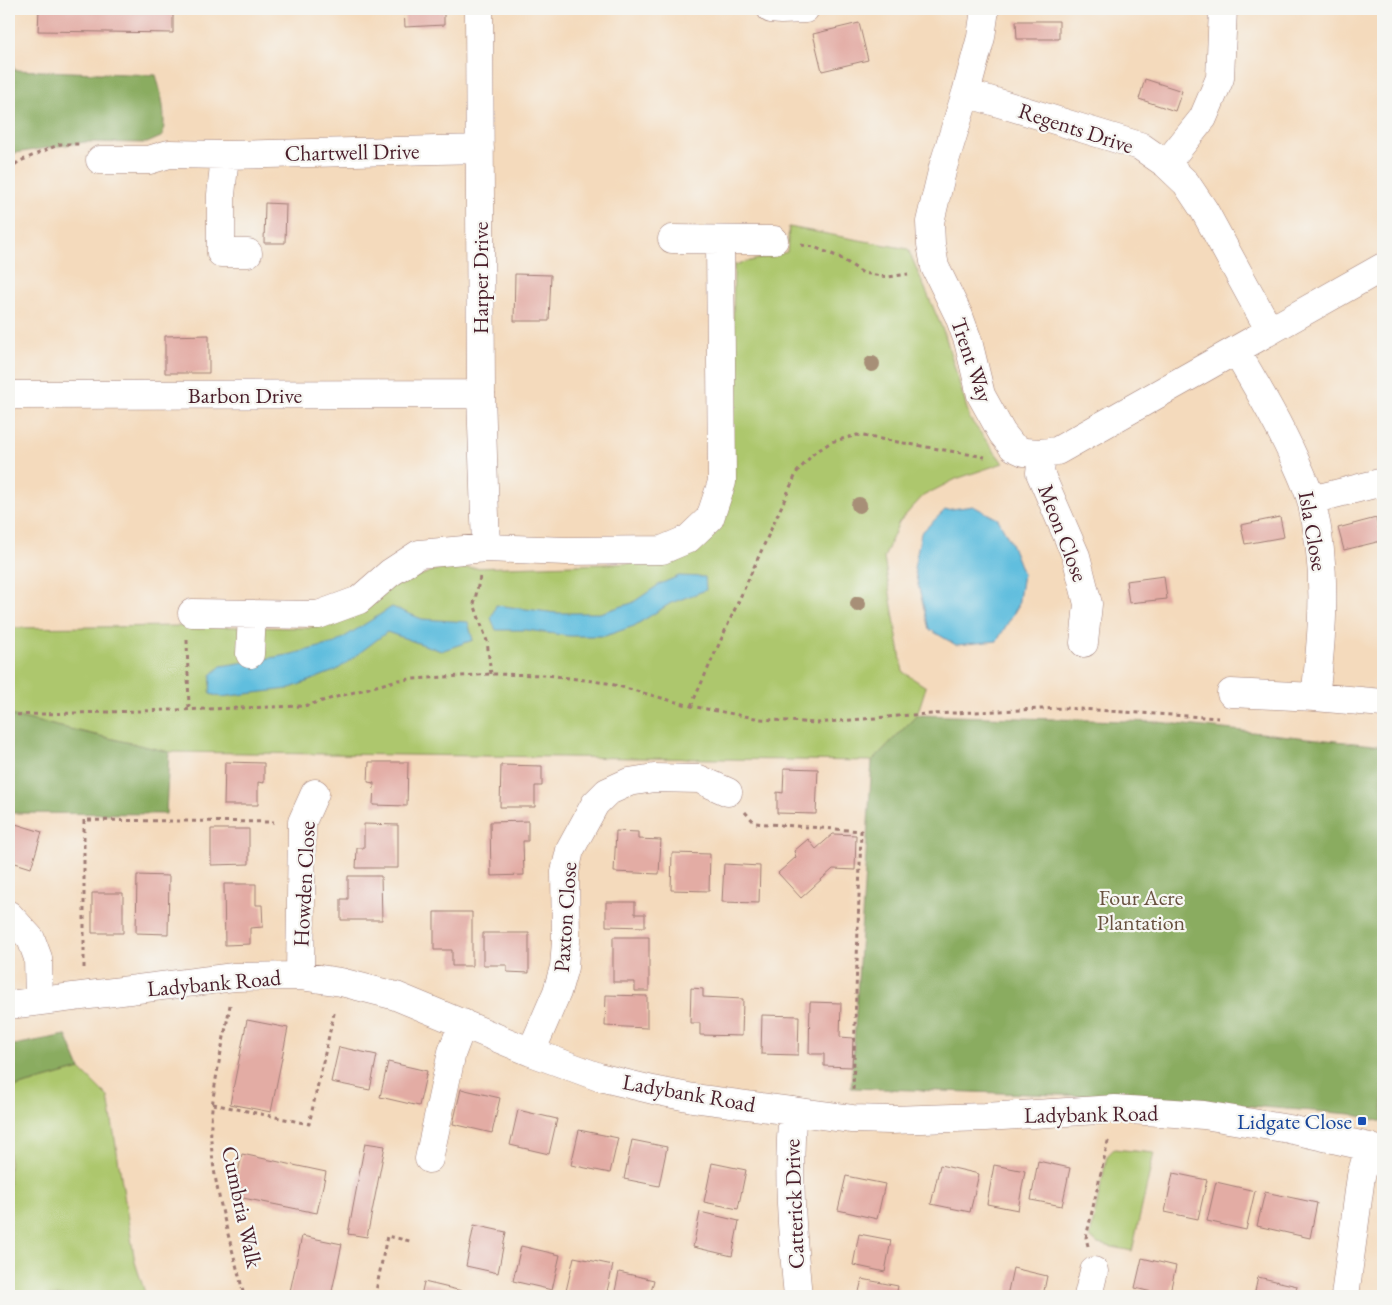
<svg xmlns="http://www.w3.org/2000/svg" width="1392" height="1305" font-family="'EB Garamond',serif">
<style>
.green{fill:#adc76d;stroke:#7c734c}
.forest{fill:#8aac60;stroke:#6a6646}
.water{fill:#60bede;stroke:#556e84}
.building{fill:#e3aca4}
.lines{fill:none;stroke-linecap:round;stroke-linejoin:round}
.minor-casing{stroke:#9f7c74;stroke-width:29}
.path{stroke:#9f7c74;stroke-width:3;stroke-dasharray:4 4;stroke-linecap:butt}
.minor{stroke:#fff;stroke-width:28}
.tree{fill:#a78f77}
.transit-dot{fill:#1a4fb4;stroke:#f6f6f2;stroke-width:2}
.labels{text-anchor:middle;dominant-baseline:central;stroke-width:4.5;stroke-linejoin:round;paint-order:stroke}
.street-label{font-size:22px;fill:#4a1f2b;stroke:#f6f6f2}
.park-label{font-size:22px;fill:#68513f;stroke:#f6f6f2}
.transit-label{font-size:22px;fill:#164399;stroke:#f6f6f2;text-anchor:end}
</style>
<rect width="100%" height="100%" fill="#f6f6f2"/>
<filter id="ink" filterUnits="userSpaceOnUse"><feTurbulence type="fractalNoise" baseFrequency=".02" numOctaves="2"/><feDisplacementMap in="SourceGraphic" scale="10" xChannelSelector="R" yChannelSelector="G"/><feConvolveMatrix kernelMatrix="1 2 1 2 8 2 1 2 1" color-interpolation-filters="sRGB"/></filter>
<filter id="wash" filterUnits="userSpaceOnUse"><feTurbulence type="fractalNoise" baseFrequency=".0096" numOctaves="4" result="noise"/><feDisplacementMap in="SourceGraphic" scale="20" xChannelSelector="R" yChannelSelector="G"/><feGaussianBlur stdDeviation="1.12" result="paint"/><feColorMatrix in="noise" values="0 0 0 0 0 0 0 0 0 0 0 0 0 0 0 0 0 1.4 0 .05"/><feComposite in="paint" operator="in"/></filter>
<g filter="url(#wash)">
<rect width="100%" height="100%" fill="#f4dabc"/>
<path class="green" d="M789,227l119,22 37,86 25,84 33,44 -47,16 -33,17 -24,26 -15,36 19,114 23,15 -9,28 -45,46 -703,-9 -160,-37v-87l173,-2 127,2 86,-43 43,-16 239,-7 41,-33 12,-42 4,-222 53,-13z
M80,1069l28,28 27,165 11,34h-137v-207z
M1114,1149l40,4 -22,98 -34,-7 -8,-7 17,-81z"/>
<path class="forest" d="M9,32h3l2,38 142,5c6,21 10,39 7,61l-16,7 -62,-1 -76,12z
M9,715l160,37 -3,62 -157,-1z
M917,715l241,7 225,24v376l-32,-8 -202,-16 -298,-10 21,-327z
M66,1035l14,34 -71,20v-43z"/>
<path class="water" d="M973,506l25,13 13,24 12,31 -5,32 -21,35 -41,4 -27,-16 -15,-61 7,-35 24,-23z
M679,576l26,1 1,13 -35,13 -37,23 -29,10h-36l-42,-6h-31l-5,-12 5,-13 60,8h44l32,-10 28,-19z
M392,607l30,12 46,3 5,18 -32,11 -54,-19 -50,38 -49,19 -67,8 -11,-3 1,-19 10,-9 67,-11 47,-12z"/>
<g id="blocks">
<path class="building" d="M39,9h134v24l-135,-2z
M404,9h40v16l-39,2z
M1016,21h43v18h-42z
M859,23l9,37 -46,11 -9,-37z
M1145,79l37,12 -7,20 -36,-12z
M265,203l21,1 -1,39h-21z
M515,274l36,1 -2,46h-35z
M209,335v38h-44v-37z
M1280,517l4,20 -39,7 -4,-19z
M1376,518l5,23 -37,9 -6,-22z
M1164,576l3,23 -38,4 -3,-22z
M225,762l39,1v20l-6,-1v23h-34z
M369,762h39l-1,44 -34,-1 1,-22 -6,-1z
M501,765l41,1v20h-7v21h-35z
M784,768l34,1 -2,45 -39,-1v-21l6,1z
M528,821v20h-5l1,34 -33,1 -1,-54z
M9,822l33,10 -11,36 -22,-7z
M364,824l34,1v43h-42l1,-20h7z
M211,829h38v35l-38,1z
M616,831l22,1v7l23,1 -2,34 -45,-2z
M833,834l23,1 -1,35 -22,-1 -32,29 -23,-25 18,-16 -2,-6 14,-12 8,10z
M672,853l38,1 -1,37 -38,-1z
M724,864l36,2 -1,37 -37,-1z
M137,875l32,1 -1,58 -32,-1z
M348,876h33l1,44h-41v-21h7z
M224,884h32v21h6l1,22 -13,1v16l-25,1z
M92,893h31v40h-31z
M606,902h29v12h10v13l-39,-1z
M434,912h38v54h-20v-16h-18z
M483,933h46v40l-22,-1v-7h-24z
M613,937h36v54h-14v-9h-22z
M691,988l12,1v8l40,2 -1,37 -42,-1v-12h-10z
M606,995l41,1v32l-42,-2z
M810,1002l31,1 -1,34 13,1 -1,29 -28,-1v-12h-15z
M762,1015l37,1 -1,39 -37,-1z
M247,1020l41,8 -17,84 -41,-8z
M339,1047l38,8 -7,35 -39,-8z
M388,1062l39,9 -8,35 -39,-9z
M461,1089l39,9 -8,35 -39,-9z
M518,1110l39,9 -8,35 -39,-9z
M579,1130l39,8 -8,35 -39,-8z
M632,1140l35,7 -8,39 -35,-7z
M365,1143l20,3 -18,91 -19,-3z
M242,1154l84,18 -9,41 -84,-17z
M1038,1161l32,7 -8,38 -31,-6z
M712,1163l34,7 -8,39 -34,-7z
M940,1165l39,9 -9,38 -39,-8z
M994,1165l31,6 -7,39 -31,-6z
M1173,1173l34,7 -9,39 -33,-7z
M846,1176l39,8 -8,35 -39,-9z
M1216,1182l39,9 -9,39 -39,-9z
M1265,1192l52,11 -7,35 -53,-12z
M700,1212l39,9 -7,35 -39,-9z
M474,1225l32,7 -8,41 -32,-7z
M859,1234l32,6 -6,32 -32,-7z
M302,1236l40,8 -11,52h-42z
M521,1246l39,9 -8,35 -39,-9z
M574,1257l39,8 -7,31h-17l-23,-5z
M1142,1258l34,8 -7,30 -34,-8z
M1013,1268l34,8 -4,20h-36z
M619,1272l35,8 -4,16h-36z
M1258,1277l39,9 -2,10h-41z
M862,1279l36,7 -2,10h-38z
M424,1282l38,9 -2,5h-39z"/>
</g>
</g>
<g filter="url(#ink)">
<use href="#blocks" fill-opacity="0" stroke="#9f7c74" stroke-width="1"/>
<g class="lines">
<g class="minor-casing">
<path id="minor" d="M479,9l2,385 5,154
M771,9l10,1 24,-1
M985,9l-4,28 -15,56 -23,74 -13,55 1,22 4,23 24,49 9,25 13,54 21,38 11,14 11,5 18,1 15,-2 326,-184
M966,93l174,53 26,18 20,19 18,27 66,121
M225,155l-4,40v58h27
M100,160h49l20,-6 56,1 255,-6
M1166,164l37,-46 17,-40 3,-69
M672,239l102,1
M1236,351c21,36 41,69 58,107 6,13 13,28 17,42 17,65 12,132 4,197
M9,395l472,-1
M1042,453l-2,20 36,83 12,48 -4,39
M1311,500l72,-18
M192,613l126,2 41,-15 31,-27 29,-19 67,-6 80,3 96,-1 26,-11 22,-21 12,-36 -2,-242
M250,654l2,-39
M1231,693l84,4 68,6
M9,915l22,24 7,19 1,43
M300,976l2,-154 13,-29
M9,1005l225,-28 66,-1 41,6 55,14 135,56 68,25 54,13 40,8 159,21 38,1 95,-3 130,-8 89,6 85,14 80,18 14,5
M531,1052l26,-60 7,-25 2,-26 -1,-69 5,-22 25,-46 12,-12 22,-10 25,-4 45,1 29,13
M793,1111c-6,61 -1,124 5,185
M429,1159l23,-107 11,-29
M1088,1296l6,-25
M1345,1296l16,-120 8,-29"/>
</g>
<path class="path" d="M9,170l9,-8 42,-18h19
M801,245l13,2 25,10 24,16 25,4 20,-3
M480,577l-6,27 13,37 4,33
M187,640l2,69
M691,706l106,-234 16,-18 18,-12 26,-7 128,22
M9,715l295,-9 94,-26 93,-6 56,1 60,8 84,23 69,13 56,4 94,-8 153,-7 155,10
M745,812l10,11 106,8 -8,260
M84,968v-148l190,2
M230,1005c-7,42 -21,93 -19,135 3,53 21,105 33,156
M213,1104l96,20 26,-115
M1088,1246l-2,-8 23,-101
M375,1296l12,-60 23,5"/>
<use href="#minor" class="minor"/>
</g>
<g class="tree">
<circle cx="872" cy="364" r="8"/>
<circle cx="859" cy="505" r="8"/>
<circle cx="858" cy="604" r="8"/>
</g>
</g>
<rect class="transit-dot" x="1357" y="1116" width="10" height="10" rx="2.5"/>
<g class="labels">
<g class="street-label">
<text transform="translate(1076 128) rotate(18)">Regents Drive</text>
<text transform="translate(352 152) rotate(-1)">Chartwell Drive</text>
<text transform="translate(480 278) rotate(-90)">Harper Drive</text>
<text transform="translate(972 360) rotate(71)">Trent Way</text>
<text x="245" y="395">Barbon Drive</text>
<text transform="translate(1313 531) rotate(80)">Isla Close</text>
<text transform="translate(1063 533) rotate(69)">Meon Close</text>
<text transform="translate(304 884) rotate(-87)">Howden Close</text>
<text transform="translate(565 917) rotate(-86)">Paxton Close</text>
<text transform="translate(214 983) rotate(-5)">Ladybank Road</text>
<text transform="translate(689 1093) rotate(10)">Ladybank Road</text>
<text transform="translate(1091 1114) rotate(-1)">Ladybank Road</text>
<text transform="translate(794 1204) rotate(-92)">Catterick Drive</text>
<text transform="translate(242 1207) rotate(78)">Cumbria Walk</text>
</g>
<g class="park-label">
<text x="1141" y="897">Four Acre<tspan x="1141" dy="25">Plantation</tspan></text>
</g>
<g class="transit-label">
<text x="1352" y="1121">Lidgate Close</text>
</g>
</g>
<rect width="1392" height="1305" fill="none" stroke="#f6f6f2" stroke-width="30"/>
</svg>
